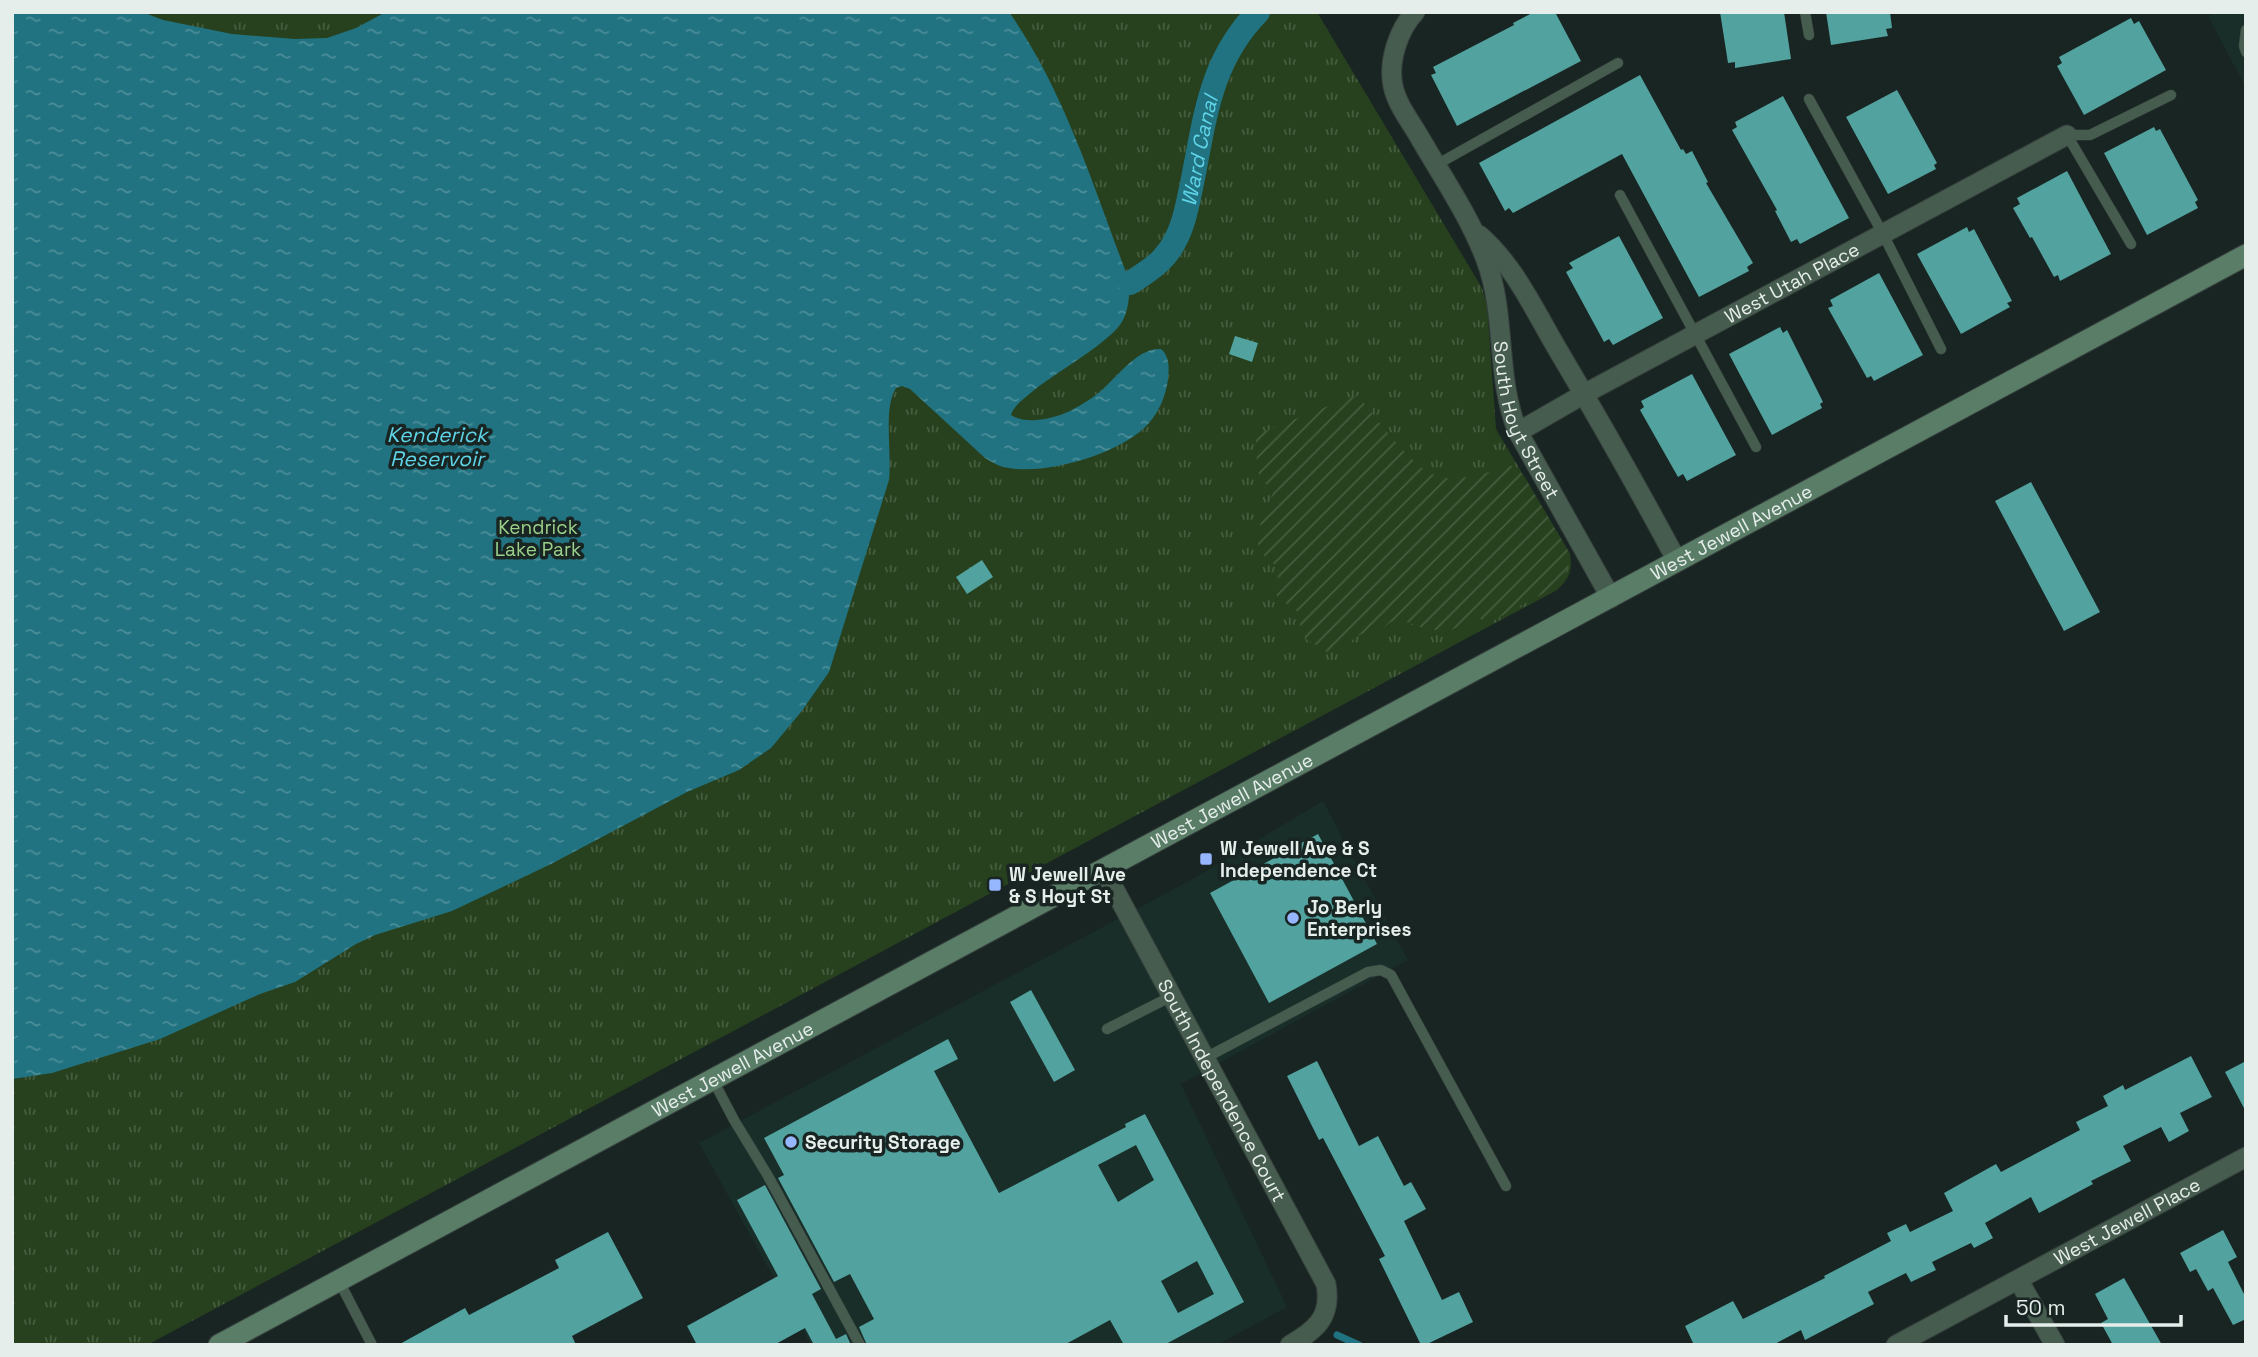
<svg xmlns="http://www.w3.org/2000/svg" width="2258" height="1357" font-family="'Space Grotesk',sans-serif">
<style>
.built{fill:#1a2e29}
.park{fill:url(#park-tufts)}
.garden{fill:url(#garden-furrows)}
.water{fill:url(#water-ripples)}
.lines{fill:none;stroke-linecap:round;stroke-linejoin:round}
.stream{stroke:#217381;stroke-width:7}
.canal{stroke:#217381;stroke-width:24}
.building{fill:#52a29f;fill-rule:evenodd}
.lane-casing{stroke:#36413e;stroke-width:11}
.street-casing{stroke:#36413e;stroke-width:21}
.secondary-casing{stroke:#36413e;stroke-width:23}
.lane{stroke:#465c4e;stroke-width:10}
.street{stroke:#465c4e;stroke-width:19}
.secondary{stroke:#5a7d67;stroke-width:21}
.poi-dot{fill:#96b6fd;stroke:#192522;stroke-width:2.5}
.labels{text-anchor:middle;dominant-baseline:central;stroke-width:7;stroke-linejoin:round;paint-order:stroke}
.street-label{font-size:19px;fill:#e6eeeb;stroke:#192522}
.park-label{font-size:19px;fill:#9bd08b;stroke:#192522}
.poi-label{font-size:19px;font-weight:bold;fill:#e6eeeb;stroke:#192522;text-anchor:start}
.water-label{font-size:21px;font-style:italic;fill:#5fd4e8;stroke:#192522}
</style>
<defs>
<pattern id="park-tufts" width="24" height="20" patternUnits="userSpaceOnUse" patternTransform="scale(1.75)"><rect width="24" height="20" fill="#27411e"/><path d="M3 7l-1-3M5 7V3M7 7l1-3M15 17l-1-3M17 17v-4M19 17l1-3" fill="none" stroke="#465d3f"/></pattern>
<pattern id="garden-furrows" width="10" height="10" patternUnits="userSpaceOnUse" patternTransform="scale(1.75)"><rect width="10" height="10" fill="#27411e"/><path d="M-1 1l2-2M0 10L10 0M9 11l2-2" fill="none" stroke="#465d3f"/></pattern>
<pattern id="water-ripples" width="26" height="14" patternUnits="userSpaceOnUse" patternTransform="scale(1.75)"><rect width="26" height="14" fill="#217381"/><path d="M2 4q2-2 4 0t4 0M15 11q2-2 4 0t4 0" fill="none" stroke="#4c8e99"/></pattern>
</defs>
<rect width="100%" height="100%" fill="#192522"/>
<path class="built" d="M2216,12h30v76l-38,-72z
M1323,801l85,159 -227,124 106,223 -70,38h-406l-112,-202 499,-267z"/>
<path class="park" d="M12,12h1305l165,276 5,18 9,123 74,125c3,16 -1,25 -13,36l-1410,755h-135z"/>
<path class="garden" d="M1358,396c19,22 53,72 79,80 15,5 34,1 49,-3 7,-2 18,-8 25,-7 6,1 10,6 13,10l46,78c-1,15 -4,22 -15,33l-70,38 -5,-7 -34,14 -23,-4 -24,-9 -8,3 -17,12h-13l-25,18h-9l-21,-13 -5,-8 -3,-19 -21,-15c-2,-10 3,-20 0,-28 -3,-8 -12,-10 -16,-17 -10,-15 6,-44 12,-59 -3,-8 -11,-10 -14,-18 -4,-12 -1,-27 -4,-40l96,-38z"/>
<path class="water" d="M12,12h130l21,8 69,14 63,5 32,-1 29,-10 30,-16h623c57,81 86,180 121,271 -1,13 -1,25 -7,37 -11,22 -69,53 -90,71 -9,8 -19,14 -22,24 8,5 17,6 26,5 23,-2 41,-12 59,-25 20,-15 39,-47 65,-46 9,8 8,19 7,30 -2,16 -8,31 -19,44 -26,30 -101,52 -140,45 -9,-1 -16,-5 -24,-10l-75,-69 -8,-3 -6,2c-13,20 -4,65 -7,92l-60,192 -28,40 -30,36 -32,22 -52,22 -136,72 -99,47 -77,24 -19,9 -61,38 -35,12 -100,45 -108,34 -40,6z"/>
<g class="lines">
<path class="stream" d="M1337,1335l22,10"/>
<path class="canal" id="s1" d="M1130,283c12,-8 25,-15 34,-26 17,-19 22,-44 27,-69 14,-66 17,-125 67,-176"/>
</g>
<path class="building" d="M1534,12h21l26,49 -124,65 -26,-51 5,-2 -3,-6 81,-42 -1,-2z
M1720,12h64l7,47 -56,9v-6l-7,1z
M1826,12h64l2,16 -6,1 2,7 -57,9z
M2131,18l3,6 5,-3 27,49 -82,45 -27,-49 5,-3 -3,-6z
M1640,75l41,75 2,-1 3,5 6,-3 16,31 -2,1 47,80 -6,4 2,4 -50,26 -77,-143 -109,59 -4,-5 -4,3 -26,-48z
M1897,90l40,73 -3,2 2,4 -48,25 -42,-77z
M1783,96l66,122 -49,26 -3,-5 -6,3 -16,-31 2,-1 -45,-80 5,-3 -2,-5z
M2154,127l2,4 4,-2 38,71 -3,2 3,6 -51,27 -43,-82z
M2067,171l44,83 -51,27 -2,-6 -4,2 -22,-40 -2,1 -17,-30 7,-4 -3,-6z
M1967,227l2,5 5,-3 38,72 -5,2 3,4 -49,27 -44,-80z
M1619,236l44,82 -50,27 -4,-6 -5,3 -38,-70 7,-4 -4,-5z
M1879,273l44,82 -49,26 -3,-5 -4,2 -39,-70 5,-2 -3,-6z
M1780,327l3,6 4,-3 36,72 -3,2 2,4 -50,27 -43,-81z
M1235,336l23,7 -6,19 -23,-8z
M1692,374l44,81 -49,26 -4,-7 -5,3 -38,-67 4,-3 -3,-6z
M2031,482l69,130 -36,19 -69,-130z
M982,560l11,17 -26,17 -11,-17z
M1318,834l59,110 -108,59 -59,-110z
M1031,990l44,80 -21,12 -44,-80z
M948,1039l10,20 -24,12 65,122 127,-66 -1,-3 20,-10 99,188 -80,43h-40l-14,-25 -46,25h-197l-8,-18 15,-8 -24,-45 -16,8 -56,-104 6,-3 -20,-37zM1136,1145l18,35 -36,22 -20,-37zM1197,1261l17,33 -36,19 -17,-32z
M2191,1056l21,41 -32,16 9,18 -20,11 -8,-15 -38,19 8,15 -40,20 2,3 -54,29 -8,-16 -46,26 8,15 -19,10 -3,-5 -39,19 4,8 -25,12 -5,-9 -38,19 6,12 -69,36 -4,-10 -28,15h-79l-9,-19 48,-25 10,18 82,-41 -1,-2 67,-35 -4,-8 19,-9 4,8 43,-21 -9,-18 52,-29 5,8 79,-42 -4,-8 32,-16 -5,-10 20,-11 2,5z
M1317,1061l42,85 19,-10 26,50 7,-4 15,27 -22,12 38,79 17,-8 14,30 -48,23h-4l-42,-86 6,-3 -62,-118 -4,2 -32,-64z
M2246,1061v51l-21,-40z
M765,1185l56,104 -9,5 24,45 10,-5 5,11h-37l-9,-17 -31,17h-77l-10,-19 91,-50 -41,-76z
M2223,1230l14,27 -9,5 18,36v21l-13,6 -20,-37 -5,3 -12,-22 -6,3 -10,-19z
M608,1232l35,66 -71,38 4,9h-178l67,-37 4,7 90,-47 -4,-8z
M2124,1278l38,67h-49l-12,-22 7,-4 -13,-25z"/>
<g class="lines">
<g class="lane-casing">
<path id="lane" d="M1805,12l4,23
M2246,30l-2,16 2,6
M1809,99l74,135 58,115
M1436,165l182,-102
M1620,195l136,252
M2131,244l-64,-109h23l81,-40
M1107,1029l65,-33
M1205,1058l163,-86 13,-2 10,5 115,211
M713,1080l21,40 34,56 92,169
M339,1281l33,64"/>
</g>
<g class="street-casing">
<g id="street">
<path id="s2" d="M1415,12c-17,18 -27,50 -22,74 4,19 18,36 27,52 23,40 50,79 66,122 21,56 9,117 32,172l93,166"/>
<path d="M1479,235c34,29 54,72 76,110 42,71 83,143 122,216"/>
<path id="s3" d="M1518,432l66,-38 483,-259"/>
<path id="s4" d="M1104,870l222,414c6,33 -10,46 -36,61"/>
<path d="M2019,1281l36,64"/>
<path id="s5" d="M1896,1345l350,-188"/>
</g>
</g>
<g class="secondary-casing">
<g id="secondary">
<path id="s6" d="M219,1345l2027,-1090"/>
</g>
</g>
<use href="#lane" class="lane"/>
<use href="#street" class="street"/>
<use href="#secondary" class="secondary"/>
</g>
<g class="poi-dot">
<rect x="1199" y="852" width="14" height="14" rx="3.5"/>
<rect x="988" y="878" width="14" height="14" rx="3.5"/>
<circle cx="1293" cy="918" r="7"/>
<circle cx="791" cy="1142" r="7"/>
</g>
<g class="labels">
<g class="street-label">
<text stroke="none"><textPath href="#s3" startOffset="312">West Utah Place</textPath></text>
<text stroke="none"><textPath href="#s2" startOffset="444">South Hoyt Street</textPath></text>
<text stroke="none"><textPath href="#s6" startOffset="1717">West Jewell Avenue</textPath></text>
<text stroke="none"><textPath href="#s6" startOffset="1150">West Jewell Avenue</textPath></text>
<text stroke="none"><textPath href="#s6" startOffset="583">West Jewell Avenue</textPath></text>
<text stroke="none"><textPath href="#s4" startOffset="250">South Independence Court</textPath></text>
<text stroke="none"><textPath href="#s5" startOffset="262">West Jewell Place</textPath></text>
</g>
<g class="park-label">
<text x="538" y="527">Kendrick<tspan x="538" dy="22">Lake Park</tspan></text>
</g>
<g class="poi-label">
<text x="1220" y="848">W Jewell Ave &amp; S<tspan x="1220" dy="22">Independence Ct</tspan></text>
<text x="1009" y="874">W Jewell Ave<tspan x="1009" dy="22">&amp; S Hoyt St</tspan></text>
<text x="1307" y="907">Jo Berly<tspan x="1307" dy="22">Enterprises</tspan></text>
<text x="805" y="1142">Security Storage</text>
</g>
<g class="water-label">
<text stroke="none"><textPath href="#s1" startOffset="156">Ward Canal</textPath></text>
<text x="437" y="434">Kenderick<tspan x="437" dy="24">Reservoir</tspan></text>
</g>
</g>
<rect width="2258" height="1357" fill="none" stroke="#e6eeeb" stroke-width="28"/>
<path d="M2006 1315v10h175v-10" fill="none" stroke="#e6eeeb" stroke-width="3.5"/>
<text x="2016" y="1315" font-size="21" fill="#e6eeeb" stroke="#192522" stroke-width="5" paint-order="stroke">50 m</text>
</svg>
